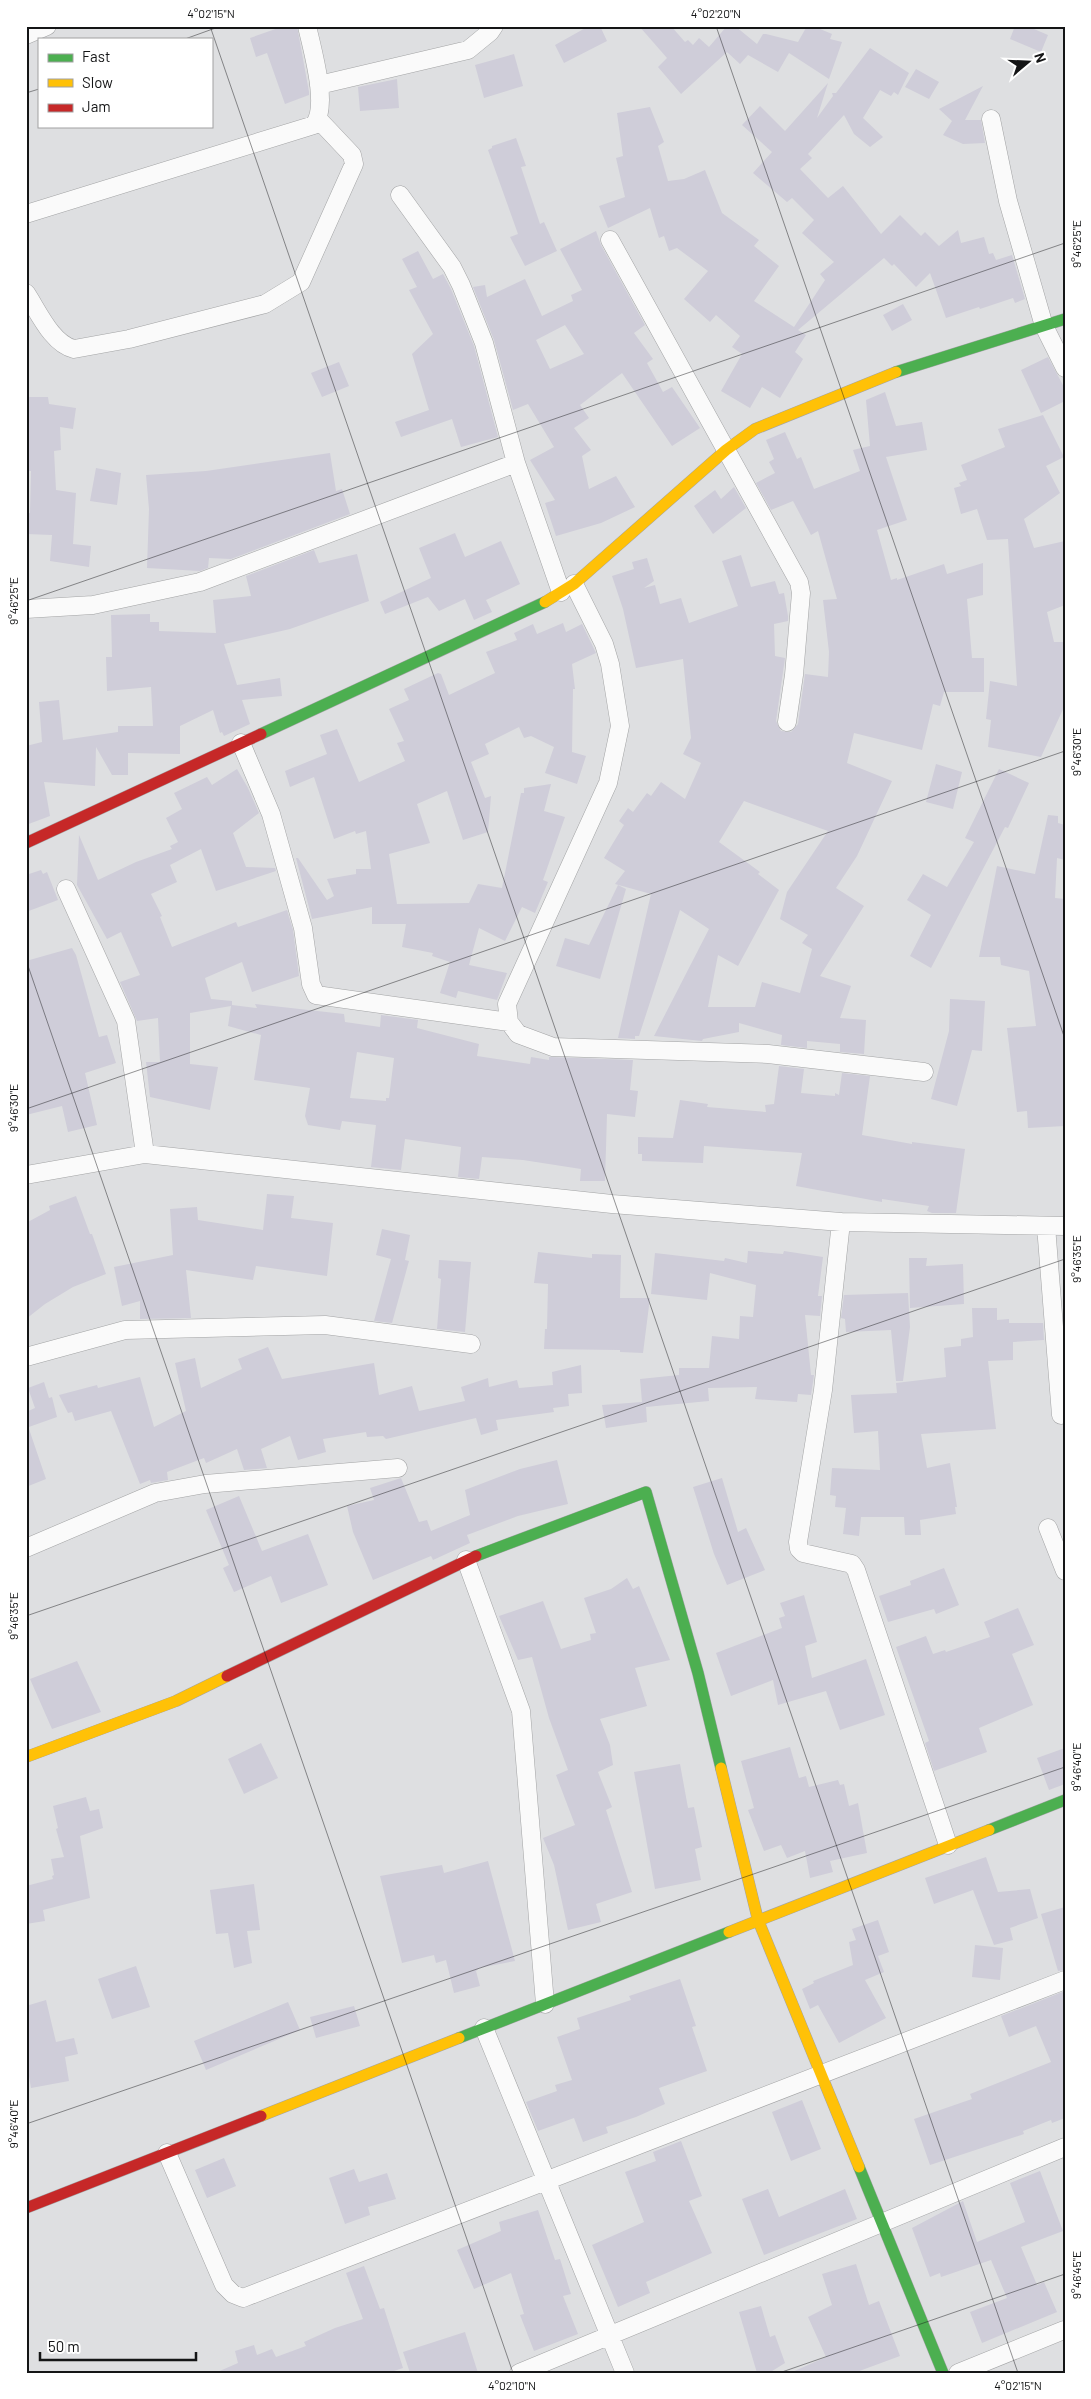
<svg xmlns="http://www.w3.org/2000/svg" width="1091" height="2399" font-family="Barlow,sans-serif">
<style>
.building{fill:#cfcdd9;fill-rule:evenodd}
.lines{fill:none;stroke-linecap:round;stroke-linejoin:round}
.street-casing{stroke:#a3a4a5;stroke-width:19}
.fast-casing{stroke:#a3a4a5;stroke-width:12}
.slow-casing{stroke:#a3a4a5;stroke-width:12}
.jam-casing{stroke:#a3a4a5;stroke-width:12}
.street{stroke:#fafafa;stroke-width:18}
.fast{stroke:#4caf50;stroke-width:11}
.slow{stroke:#ffc107;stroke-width:11}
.jam{stroke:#c62828;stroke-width:11}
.ticks{fill:none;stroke:#141516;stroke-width:1;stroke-opacity:0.45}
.neatline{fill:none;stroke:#141516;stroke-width:2}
.ticks-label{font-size:12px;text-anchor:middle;fill:#141516}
</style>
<rect width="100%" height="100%" fill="#dedfe1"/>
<path class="building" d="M284,26h13l12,66v3l-24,9 -18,-51 -11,4 -6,-19z
M589,26h11l7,15 -43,22 -9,-18z
M639,26h32l14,16 3,-2 5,5 6,-7 10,9 18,-21h8l22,18 6,-10h3l32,8 9,-16h6l19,8 -2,5 12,3 -13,37 -40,-26 -11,19 -30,-17 -8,9 -13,-12 -46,42 -23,-27 9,-9z
M1015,26h12l21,9 -7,17 -31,-13z
M870,48l39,25 -11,22 -4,-3 -3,4 -11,-6 -17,28 20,19 -13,10 -16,-13 -10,-19 -36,39 4,4 -12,11 28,29 15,-12 38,48 19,-19 21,21 4,-4 14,14 19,-16 3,13 23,-6 5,17 4,-1 3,7 16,-5 13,44 -10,4 -2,-5 -33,11 -1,-2 -33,11 -16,-45 -14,14 -22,-23 -2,2 -8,-8 -86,72 8,5 -11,17 8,7 -23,39 -18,-11 -12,21 -29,-17 21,-37 -10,-7 8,-11 -24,-21 -6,7 -26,-23 24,-28 -31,-23 -8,3 -5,-15 -5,2 -9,-30 -42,20 -9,-22 26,-9 -9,-39 7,-2 -6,-43 33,-6 14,35 -6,4 10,35 16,-2 21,-9 17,43 37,27 -5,6 25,20 -25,35 40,26 31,-47 -5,-6 14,-12 -32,-29 12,-13 -22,-22 -5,4 -34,-29 19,-21 -30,-27 18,-19 25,25 43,-48 -11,35 16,-22 -1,-3h4z
M514,54l9,32 -39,12 -9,-33z
M916,69l23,13 -10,17 -24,-12z
M397,79l2,29 -39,3 -2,-24z
M983,86l-18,34h16l4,23 -22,1 -20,-9 9,-14 -13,-12z
M516,138l10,28 -5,1 19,57 4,-2 13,29 -32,15 -15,-29 8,-3 -30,-84 4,-2v-2z
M596,231l5,14 44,80 -11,8 19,26 -6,4 16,29 9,-5 28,41 -28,18 -50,-73 -42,32 9,13 -15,10 17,22 -9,6 7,33 27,-13 19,31 -34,16 -45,13 -11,-33 10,-3 -25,-40 24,-13 -26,-43 -15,6 -19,-70 -21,-53 12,-2 2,12 38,-18 17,37 31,-15 -2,-6 11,-5 -22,-41zM565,325l19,29 -34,15 -14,-29z
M418,251l15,28 10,-5 8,15 23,57 24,91 -37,10 -9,-28 -51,18 -6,-15 34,-12 -17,-56 21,-20 -24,-44 8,-3 -15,-28z
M903,304l9,16 -20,11 -9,-16z
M1048,357l17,32v12l-24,12 -20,-43z
M339,362l10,24 -27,11 -11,-24z
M885,392l11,34 26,-4 5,28 -41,7 21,63 -30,10 14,50 6,-2v2l47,-16 3,10 36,-11v32l-16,4 5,59h12v34h-40l-4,14 -7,-2 -11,46 -68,-17 -7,30 45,18 -35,75 -21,32 28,18 -44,70 31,10 -11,32 26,2 -2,34 -24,-2v-8l-33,-3v7l-26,-3 1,-10 -43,-12v9l-36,7 -1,2 -48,-5 55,-107 -29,-19 -41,126h-4v3l-17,-1 33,-144 -36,-10 10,-13 -21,-13 20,-33 -5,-4 9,-13 5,4 14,-19 4,3 10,-14 24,17 16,-36 -18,-9 8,-16 -8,-79 -47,9 -13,-59 -11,-33 22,-7 -2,-7 15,-4 7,23 -10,7 11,-3 5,19 21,-6 8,25 49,-17 -16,-45 19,-6 10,32 24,-6 4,13 5,-1 4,23v5l-14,3 1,32 10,2 -9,63 5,10 10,1 7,-8 7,-50 23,3 1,-25 -6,-52 14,-1 -19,-68 -7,4 -18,-34 -22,9 -15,-27 19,-10 -6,-11 5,-3 -8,-19 19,-8 12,27 4,-2 13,32 46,-18 -7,-21 17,-4 -4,-46zM744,801l84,30 -41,61 -7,27 28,16 -6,8 10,6 -12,44 -38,-11 -7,25h-47l10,-52 20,11 41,-76 -21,-16 2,-2 -41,-30z
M26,397h22l1,7 27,4 -3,21 -13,-2 1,23 -7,1 2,39 20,3 -3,51 18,2 -2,21 -39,-6 2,-26 -26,-1v-21h4l1,-42h-5z
M1043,415l21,42 -18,9 14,27 -36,26 10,29 31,-7v64l-18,7 7,30h11v63l-24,52 -53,-10 3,-27 -5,-1 4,-38 27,5 -9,-147 -21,1 -10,-31 -16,5 -7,-26 7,-2 -2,-3 8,-3 -6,-15 44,-18 -7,-18z
M330,453l6,38 6,-2 8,25 -119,45 -22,-1 -1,10 -8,3 -53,-3 2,-59 -3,-34 60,-4z
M96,468l25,5 -4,32 -27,-4z
M734,487l12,21 -33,26 -19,-28 21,-16 6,9z
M455,533l10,24 36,-16 19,43 -34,16 6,12 -18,8 -9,-21 -26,12 -11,-14 -43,17 -5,-12 51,-24 -12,-30z
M314,550l5,13 38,-9 12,47 -79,28 -66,15 13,41 43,-7 2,18 -40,4 8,24 -26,12 -2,-4 -2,1 -7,-23 -33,16v28l-52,-1v22h-16l-16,-28 -1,39 -51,-4 6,34 -24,9v-79l16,-4 -3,-40 20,-2 4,40 55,-8v-6h35l-2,-39 -44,4 -1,-34h6l-1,-42 39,-1v8h9v9l57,2 -3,-33 38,-4 -5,-20z
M563,623l3,9 16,-8 14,29 -24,11 3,25h-2l-1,63 14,4 -9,28 -32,-11 9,-26 -23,-11 -7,2 -5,-11 -34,17 4,10 -18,8 14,36 6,-2 -3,36 -25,8 -16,-49 -30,13 13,39 -41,11 8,50 72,-1 9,-19 24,4 19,-95h3v-5l27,-4 -7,27 21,6 -22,63 5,2 -13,31 -13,-6 -17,34 -26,-13 -10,37 38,8 -10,27 -39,-9 -2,7 -16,-5 10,-31 -18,-6 1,-3 -31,-6 4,-23h-34v-17l-60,12 -16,-61h2l29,42 7,-4 -7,-17 29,-5v-5h15l-5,-38 -10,3 -1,-3 -21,8 -20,-62 -24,10 -5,-16 42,-17 -7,-19 17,-6 22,53 46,-21 -8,-18 7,-2 -15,-32 20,-9 -5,-11 34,-16 3,1 8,21 46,-22 -9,-21 31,-12 -3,-7 19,-9 4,10z
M936,764l26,8 -9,37 -27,-7z
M237,769l11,19 11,25 -26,20 13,34 29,1 1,3 -60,20 -15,-42 -31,16 7,17 -26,12 11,22 -2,1 12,30 64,-25 2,5 49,-17 6,20 6,46 -47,16 -10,-30 -37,16 6,21 21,2v4l25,3 -2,-4 89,10 1,8 35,5 1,-12 37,5 -1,8 62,16 -2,12 53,8 1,-7 18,3v-3l84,3 -3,30 8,1 -3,26 -28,-3 -2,67h-25l1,-12 -58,-9 -41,-3 -3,22 -21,-2 3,-30 -56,-8 -4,31 -30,-3 5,-42 -34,-4 -2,9 -32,-5 -3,-9 5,-28 -56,-8 7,-45 -33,-9 3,-20 -41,7v51l28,3 -8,43 -60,-13 -4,-35h14l-2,-44 -21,3 -17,-39 20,-7 -19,-43 -14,7 -30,-54 2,-50 19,45 38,-18 36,-13 -2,-3 8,-4 -12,-24 16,-9 -8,-16 33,-16 5,8zM357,1052l37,6 -5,40h-3v3l-36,-3z
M999,769l30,14 -21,45 -3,-1 -74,141 -21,-12 21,-41 -24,-15 16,-26 24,13 27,-45 -9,-4z
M1048,815l10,1v7l7,2v35l-8,-2 -2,40 10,1v227l-37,2 -1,-17 -10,1 -10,-84 29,-2 -7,-55 -28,-6 -1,-8h-21l18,-91 38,8z
M41,870l2,4 4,-2 11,28 -32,12v-37z
M618,885l8,4 -26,90 -44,-13 9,-28 24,7z
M72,948l4,7 23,82 8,-2 9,28 -31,10 12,52 -29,7 -6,-26 -36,9v-154z
M950,999l35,2 -3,50 -10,-1 -15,56 -26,-7 18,-68z
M779,1066l25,3 -3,24 34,3v-3l4,2 3,-22 28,3 -8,59 50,9v-2l53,7 -9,64h-24l-5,-2 2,-5 -47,-7v3l-86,-16 6,-33 -98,-7 -1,17 -61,-2v-7h-4v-17l35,1 7,-38 28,4 -1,3 59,5 -1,-7 9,-1z
M267,1194l27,2 -3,22 42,5 -6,53 -71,-10 -3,14 -67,-10 5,48 -51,1v-18l-18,5 -8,-39 59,-12 -3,-46 27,-2 1,13 65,10z
M76,1196l14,38h2l14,40 -33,13 -28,17 -19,15v-96l24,-13 -1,-4z
M382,1229l28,6 -5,25 4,1 -17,62 -18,-2 17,-62 -15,-4z
M748,1251l35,3 1,-3 39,6 -5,39h4l-2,20 -15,-1 6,60h3l-3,20 -13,-1 -1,8 -42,-3 2,-12 -49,1 1,13 -63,6 1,15 -41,6 -4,-23 40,-3 -2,-23 39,-4v-7h30l3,-32 27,3 1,-23 13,1 3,-32 -46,-12 -3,27 -56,-6 4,-41 69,8 1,-3 22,5z
M538,1252l54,6v-4l29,1 -1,43h30l-7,55 -23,-1v-2l-76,-1 1,-20h2l1,-45 -14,-1z
M909,1258h18l-1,8 37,-2 1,40 -54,4z
M439,1260l32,2 -6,70 -28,-3 4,-50 -3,-1z
M908,1293l2,34 -7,54h-7l-5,-51 -45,2 -1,-13 -4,-1 3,-23z
M972,1308h25v12l12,-1v4h34l1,17 -31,2v18l-25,1 8,68 -75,5 6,34 23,-5 7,44h-2l1,7 -36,6 1,15h-16l-1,-18h-43l-2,19 -16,-2 3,-26 -11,-1 1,-11 -6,-1 2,-27 48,2 -2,-39 -24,2 -3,-38 46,-2 -1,-10 50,-6 -2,-29 17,-2v-7l12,-2z
M268,1347l14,32 92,-16 5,32 33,-9 7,25 46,-10 -4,-14 27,-9 1,9 28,-7 2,8 34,-3 -1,-13 29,-7 1,28 -14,1 1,12 -16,2 1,4 -58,8 2,10 -17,5 -5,-17 -90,21 -3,-3 -16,1 -1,-5 -43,7 3,13 -28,8 -8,-24 -29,13 6,19 -23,2 -7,-21 -31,14 -2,-5 -37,14 1,8 -17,3 -1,-3 -10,4 -29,-73 -36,10 -3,-9 -4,1 -9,-18 38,-10 1,3 42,-11 14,50 32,-16 -11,-48 20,-5 6,30 41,-19 -4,-10z
M44,1382l5,16 3,-1 5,20 -31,11v-16l9,-4 -7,-20z
M29,1429l17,50 -20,8v-57z
M557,1460l11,44 -50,12 -51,19 3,8 -37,17 -2,-4 -58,24 -20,-48 -6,-26 27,-6 -4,-12 31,-10 18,44 8,-2 4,11 39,-16 -5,-25 55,-21z
M722,1478l16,54 8,-4 19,42 -38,15 -13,-31 -21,-67z
M239,1496l23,55 46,-17 20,51 -47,18 -10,-27 -37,16 -11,-24 6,-3 -23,-55z
M944,1568l15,37 -23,9 -2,-5 -46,13 -9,-26 32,-11 -1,-4z
M627,1578l6,11 6,-3 31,74 -35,8 12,38 -47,13 10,26 3,20 -15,7 14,35 -6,3 26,82 -36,12 5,18 -33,8 -14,-65 -11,-27 32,-13 -19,-50 12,-5 -19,-52 -17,-61 -14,3 -19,-44 44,-15 18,48 30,-9 -1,-6 6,-1 -12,-35 27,-9z
M804,1595l13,47 -12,4 7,32 54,-19 19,56 -45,15 -14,-39 -48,14 -5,-25 -42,16 -15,-43 66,-25 -3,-10 6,-2 -5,-13z
M1018,1608l16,37 -22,9 21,51 -54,23 8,24 -53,19 -9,-28 4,-2 -33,-94 30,-11 7,18 12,-4 1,2 44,-15 -6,-15z
M77,1661l24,51 -49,17 -22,-50z
M261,1743l17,35 -34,16 -16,-35z
M790,1747l9,31 7,-2 3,11 29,-7 2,5 4,-1 5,22 9,-3 9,50 -37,8 3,11 -23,6 -5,-27 -18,7 -6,-13 -17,6 -16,-41 6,-2 -13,-47z
M1065,1748v36l-16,6 -12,-32z
M680,1764l8,44 6,-1 8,40 -7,2 6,31 -46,9 -21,-117z
M86,1797l4,14 9,-2 4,19 -23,8 10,62 -47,12 2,11 -19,3v-38l27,-7 -1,-3 2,-1 -3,-16 13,-2 -8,-28 2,-1 -5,-22z
M986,1857l12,35 32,-3 8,29 -28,10 3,12 -19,5 -21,-55 -39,14 -9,-26z
M488,1861l27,100 -36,7 -3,3 4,15 -26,7 -8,-33 -10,3 -2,-8 -32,8 -22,-87 62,-11 2,8z
M254,1884l6,46 -13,1 5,32 -18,5 -6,-35 -12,1 -6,-44z
M1065,1907v63l-7,1 -17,-57z
M878,1920l11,32 -11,4 6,16 -19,8 21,38 -47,25 -21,-38 -8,4 -8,-20 12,-6 -1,-2 40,-16 -4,-23 7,-2 -4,-11z
M975,1945l28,3 -3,32 -28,-3z
M136,1966l14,41 -38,12 -14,-40z
M680,1979l16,47 -4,1 15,44 -48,17 6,16 -29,13 -30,10 2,6 -25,9 -9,-24 -36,13 -12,-29 31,-11 -2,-6 17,-5 -15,-43 23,-8 -3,-11 54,-18 -2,-4z
M1065,1991v127l-13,5 -1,-3 -28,11 1,3 -94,31 -16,-46 58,-20 -2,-5 81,-32 -15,-36 -27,11 -8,-21z
M46,2000l10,42 18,-4 4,16 -13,3 4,24 -38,7 -5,-29v-53z
M288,2002l12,28 -94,40 -12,-29z
M354,2006l6,20 -44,12 -6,-21z
M802,2100l19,49 -30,12 -19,-49z
M681,2141l21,55 -13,5 23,52 -66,29 4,11 -32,14 -26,-62 52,-23 -19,-50 31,-11 -3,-9z
M224,2158l12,28 -29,12 -12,-28z
M354,2169l5,13 28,-9 9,26 -28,8 2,8 -25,9 -16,-46z
M1040,2171l23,60 -42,16 16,38 7,-3 13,30 -75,31 -12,-31 37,-14 -16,-38 -50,17 -1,-4 -10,4 -18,-49 51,-27 14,41 48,-20 -15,-39z
M768,2189l11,28 66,-28 12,30 -93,36 -22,-56z
M538,2210l17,50 5,-1 11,35 -8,2 15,38 -44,17 -14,-36 4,-1 -13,-41 -37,16 -17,-39 44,-19 -2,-9z
M856,2264l13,41 10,-4 21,55 -46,17h-64l36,-16 -18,-40 24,-12 -10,-31z
M364,2266l16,43 4,-1 19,60 -15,5h-173l23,-10 -3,-12 19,-6 3,10 15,-6 4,8 30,-11 -2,-4 31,-14 28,-9 -17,-46z
M761,2306l9,31 5,-2 10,28 -16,10h-12l-18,-61z
M465,2332l13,41h-68l-7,-21z"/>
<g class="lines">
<g class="street-casing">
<path id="street" d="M26,35l21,-9
M319,85l149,-35 22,-18 4,-6
M991,119l17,82 36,125 21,42
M400,195l52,72 9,18 23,58 32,120 45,129
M26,214l288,-89c15,-19 -2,-76 -7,-99
M610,240l189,342 2,11 -7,82 -7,47
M26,293c12,18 26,51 48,56l55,-10 136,-35 36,-22 53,-118 -2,-9 -34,-36
M574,584l30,60 6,20 10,62 -12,57 -101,221 2,18 9,12 35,13 215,7 156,18
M26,609l67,-4 107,-23 316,-119
M241,743l30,71 32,114 8,56 5,11 193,27
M66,889l60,132 19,133
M26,1175l119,-21 467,50 229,18 224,4
M841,1222l-18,168 -25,152 1,7 4,4 49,11 4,6 92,275
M1046,1226l15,189
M26,1357l99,-27 200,-5 146,19
M1048,1528l17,43
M26,1548l129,-55 50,-9 193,-16
M466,1560l55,151 24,293
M484,2028l141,345
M167,2153l57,132 9,9 10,4 822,-318
M519,2373l546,-226
M958,2373l106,-43"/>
</g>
<g class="fast-casing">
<path id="fast" d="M896,372l169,-53
M261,734l284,-132
M476,1556l170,-64 52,181 23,95
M989,1830l76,-30
M459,2038l270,-106
M859,2167l84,206"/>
</g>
<g class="slow-casing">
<path id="slow" d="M545,602l29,-18 152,-134 29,-21 141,-57
M26,1757l150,-56 51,-25
M721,1768l37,152 101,247
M729,1932l260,-102
M261,2116l198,-78"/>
</g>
<g class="jam-casing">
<path id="jam" d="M26,843l235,-109
M227,1676l249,-120
M26,2208l235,-92"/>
</g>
<use href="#street" class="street"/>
<use href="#fast" class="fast"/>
<use href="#slow" class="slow"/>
<use href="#jam" class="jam"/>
</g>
<path class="ticks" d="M210,26l808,2347M716,26l349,1013M185,39l36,-13M26,93l13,-4M26,601l1039,-358M26,960l487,1413M26,1109l1039,-358M26,1616l1039,-357M26,2124l1039,-357M779,2373l286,-99"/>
<rect width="1091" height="2399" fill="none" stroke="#ffffff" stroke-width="55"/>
<rect x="38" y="38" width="175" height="90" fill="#ffffff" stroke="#a1a1a2"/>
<rect x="48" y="54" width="25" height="8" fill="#4caf50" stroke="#a1a1a2"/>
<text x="82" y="62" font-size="15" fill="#141516">Fast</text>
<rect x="48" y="79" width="25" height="8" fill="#ffc107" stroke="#a1a1a2"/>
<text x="82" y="88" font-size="15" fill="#141516">Slow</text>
<rect x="48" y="104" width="25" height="8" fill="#c62828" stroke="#a1a1a2"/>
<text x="82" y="112" font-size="15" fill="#141516">Jam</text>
<g transform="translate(1028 62) rotate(71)" stroke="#ffffff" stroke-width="4" paint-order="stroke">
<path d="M0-4L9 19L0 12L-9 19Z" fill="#141516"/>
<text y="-8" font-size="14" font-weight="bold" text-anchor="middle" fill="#141516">N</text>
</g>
<path d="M40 2352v8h156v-8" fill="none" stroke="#141516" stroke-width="2.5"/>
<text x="48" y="2352" font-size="15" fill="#141516" stroke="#ffffff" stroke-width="4" paint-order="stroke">50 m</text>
<rect x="28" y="28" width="1036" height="2344" class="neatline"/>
<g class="ticks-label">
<text x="211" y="18">4°02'15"N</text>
<text x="716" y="18">4°02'20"N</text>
<text transform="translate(1077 244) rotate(-90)" y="4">9°46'25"E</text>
<text transform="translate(14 601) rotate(-90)" y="4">9°46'25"E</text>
<text transform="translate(1077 752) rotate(-90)" y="4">9°46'30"E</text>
<text transform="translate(14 1108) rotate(-90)" y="4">9°46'30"E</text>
<text transform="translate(1077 1259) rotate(-90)" y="4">9°46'35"E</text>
<text transform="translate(14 1616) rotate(-90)" y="4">9°46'35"E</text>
<text transform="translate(1077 1767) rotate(-90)" y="4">9°46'40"E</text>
<text transform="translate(14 2124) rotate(-90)" y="4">9°46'40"E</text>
<text transform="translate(1077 2275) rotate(-90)" y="4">9°46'45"E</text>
<text x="512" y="2390">4°02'10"N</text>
<text x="1018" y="2390">4°02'15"N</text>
</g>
</svg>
